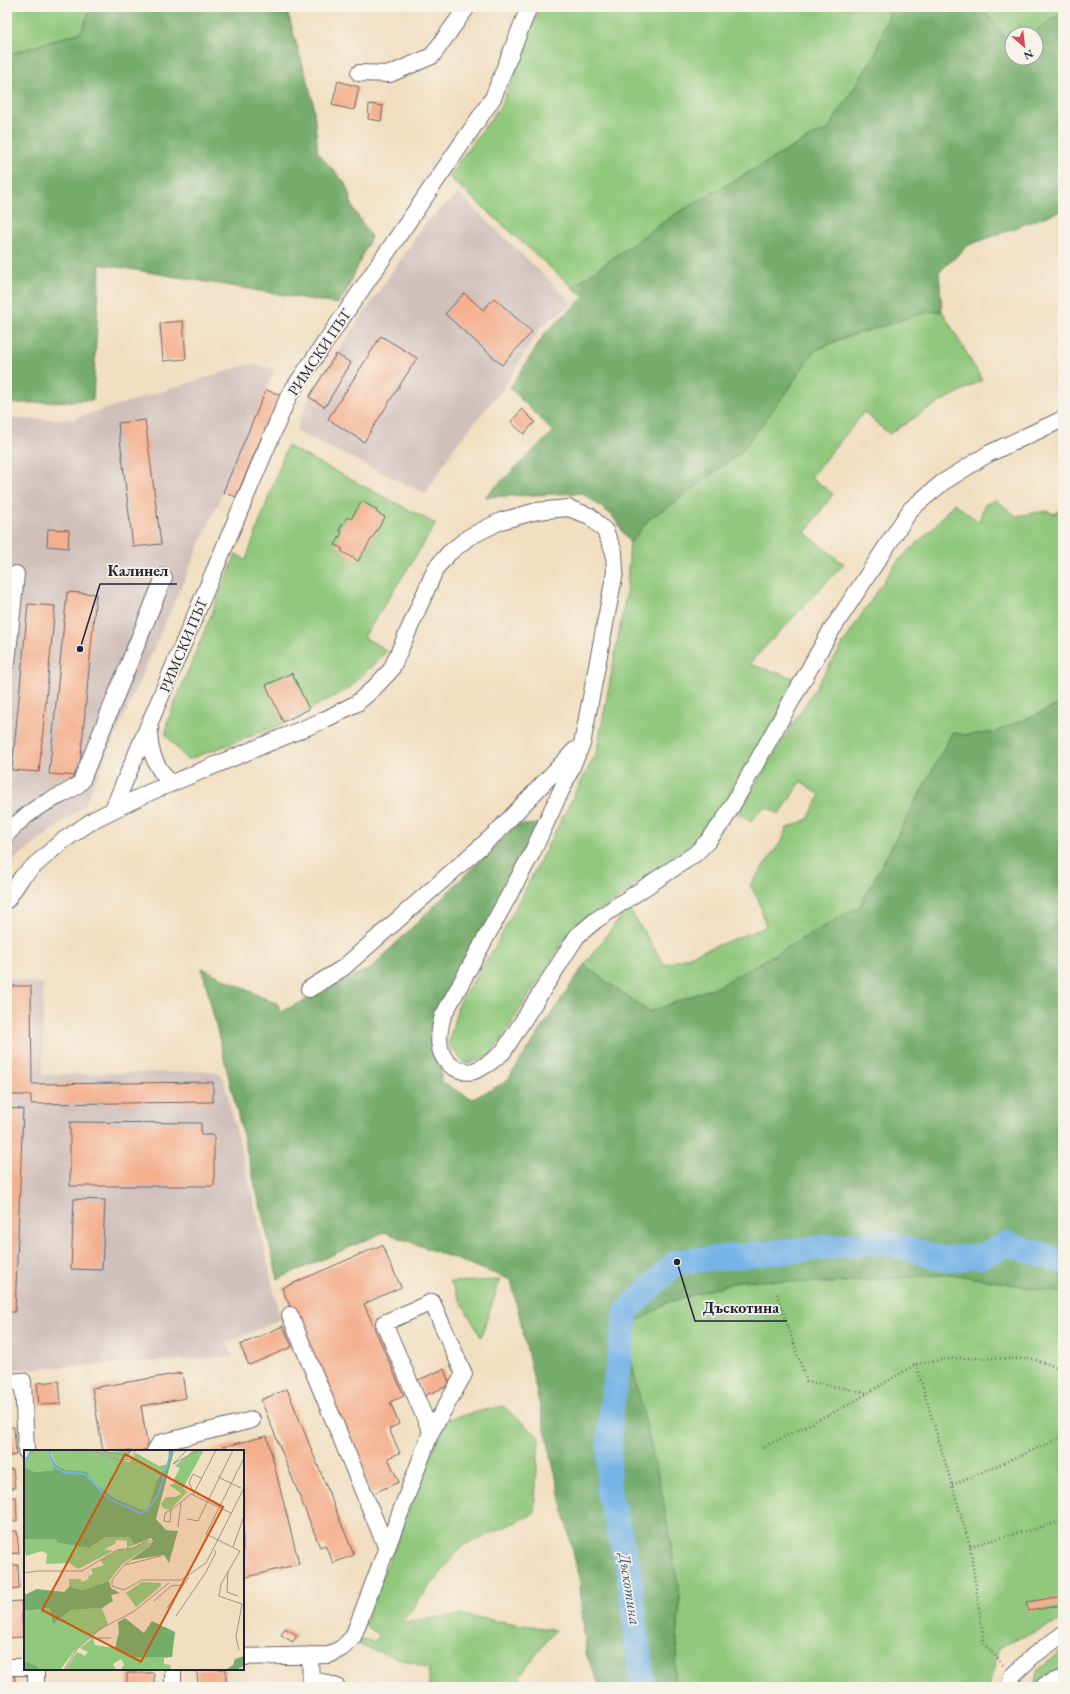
<svg xmlns="http://www.w3.org/2000/svg" width="1070" height="1694" font-family="'EB Garamond',serif">
<style>
.industrial{fill:#d0c0bc}
.green{fill:#90c87c;stroke:#59755c}
.forest{fill:#74ac6c;stroke:#4b6754}
.lines{fill:none;stroke-linecap:round;stroke-linejoin:round}
.river{stroke:#74b3e7;stroke-width:25}
.building{fill:#f4af8d}
.minor-casing{stroke:#6a646a;stroke-width:18}
.path{stroke:#6a646a;stroke-width:2.5;stroke-dasharray:1 3;stroke-linecap:butt}
.minor{stroke:#fff;stroke-width:16}
.labels{text-anchor:middle;dominant-baseline:central;stroke-width:3.5;stroke-linejoin:round;paint-order:stroke}
.street-label{font-size:15px;fill:#22223b;stroke:#f7f3e8}
.water-label{font-size:16px;font-style:italic;fill:#3f5577;stroke:#f7f3e8}
.inset-river{fill:none;stroke:#74b3e7;stroke-width:2}
.inset-road{fill:none;stroke:#9e938b;stroke-width:1}
.view{fill:#d45411;fill-opacity:0.15;stroke:#d45411;stroke-width:2}
.inset-edge{fill:none;stroke:#22223b;stroke-width:2}
.leader{fill:none;stroke:#22223b;stroke-width:1.5}
.callout-dot{fill:#22223b;stroke:#f7f3e8;stroke-width:1.5}
.callout-label{font-size:16px;text-anchor:middle;font-weight:bold;fill:#22223b;stroke:#f7f3e8;stroke-width:3.5;stroke-linejoin:round;paint-order:stroke}
</style>
<rect width="100%" height="100%" fill="#f7f3e8"/>
<filter id="ink" filterUnits="userSpaceOnUse"><feTurbulence type="fractalNoise" baseFrequency=".025" numOctaves="2"/><feDisplacementMap in="SourceGraphic" scale="8" xChannelSelector="R" yChannelSelector="G"/><feConvolveMatrix kernelMatrix="1 2 1 2 8 2 1 2 1" color-interpolation-filters="sRGB"/></filter>
<filter id="wash" filterUnits="userSpaceOnUse"><feTurbulence type="fractalNoise" baseFrequency=".012" numOctaves="4" result="noise"/><feDisplacementMap in="SourceGraphic" scale="16" xChannelSelector="R" yChannelSelector="G"/><feGaussianBlur stdDeviation="0.9" result="paint"/><feColorMatrix in="noise" values="0 0 0 0 0 0 0 0 0 0 0 0 0 0 0 0 0 1.4 0 .05"/><feComposite in="paint" operator="in"/></filter>
<g filter="url(#wash)">
<rect width="100%" height="100%" fill="#f1dfc1"/>
<path class="industrial" d="M459,194l114,109 -33,24 -35,59 -50,60 -29,48 -130,-63 13,-34 27,-43 91,-133z
M250,364l25,5 -52,123 -139,314 -68,52 -9,14v-453h66z
M7,978l36,6v91l171,-4 9,6 38,155 19,87 -53,24 6,14 -226,13z"/>
<path class="green" d="M7,7h100l-16,1 -10,24 -74,23z
M540,7h351l-16,48 -48,76 -13,4 -140,80 -102,72 -124,-111 54,-72z
M982,7h81v5l-32,22h-19v13z
M942,311l40,69 -51,27 -42,27 -25,-22 -53,65 22,17 -28,39 39,31 -95,100 52,16 -71,126 -39,46 -90,58 -38,32 -73,115 -25,7 -17,-19 11,-43 36,-55 102,-196 29,-156 4,-52 21,-26 22,-13 106,-102 35,-51 29,-13 85,-26z
M287,446l149,78 -72,113 23,14 -37,37 -72,38 -91,34 -21,-25 1,-13 69,-168 10,6z
M996,500l20,16 30,-5 9,3 8,-7v196l-71,30 -25,2 -15,-2 -92,173 -139,79 -72,27 -65,-47 44,-58 37,58 101,-38 -7,-26 -9,-16 33,-46 3,-10 22,-10 12,-24 -19,-14 -21,33 -15,-7 -14,14 -14,-8 123,-196 36,-54 38,-36 20,-24 25,19 5,-17z
M951,1274l112,19v327l-64,27 -10,40h-315l6,-90 -55,-268 43,-27 75,-22 87,3z
M500,1280l-19,57 -31,-55z
M503,1406l36,31 -5,77 -72,32 -60,76 59,-7 94,15 -36,47 10,10h-100v-19l-89,-29 6,-5 27,8 6,-7 -15,-11 78,-198 5,-7z
M1063,1649v38h-29l3,-16z"/>
<path class="forest" d="M286,7l27,94 5,52 28,31 7,24 18,29 -26,57 -8,10 -237,-40 -7,136 -86,4v-349l74,-23 10,-24z
M891,7h91l30,40v11h24v-24h-5l32,-22v198l-94,35 -30,27 3,39 -14,1 -85,26 -29,13 -35,51 -38,50 -68,52 -22,13 -21,26 -18,-28 -30,-22 -97,4 68,-65 -43,-44 36,-56 38,-35 -12,-10 102,-72 140,-80 13,-4 48,-76z
M1063,703v590l-112,-19 -121,9 -87,-3 -75,22 -43,27 8,40 29,124 18,104 -6,90h-74l-14,-33 -7,-76 -68,-298 -127,-48 -106,47 -76,-311 66,32 9,3 4,9 90,-44 145,-143 27,-1 -102,201v57l31,17 34,-17 78,-117 65,47 72,-27 139,-79 92,-173 15,2 25,-2z"/>
<g class="lines">
<path class="river" d="M643,1687l-15,-122 -20,-75 3,-78 16,-102 50,-48 205,-20 63,17 37,-3 25,-12 56,17"/>
</g>
<g id="blocks">
<path class="building" d="M338,81l21,6 -5,23 -22,-5z
M369,104l14,2 -2,15 -13,-2z
M464,293l19,17 11,-12 38,34 -30,33 -57,-51z
M183,321l3,38 -23,2 -3,-38z
M381,336l36,22 -53,84 -36,-23z
M336,354l15,9 -26,44 -16,-10z
M266,390l14,5 -44,102 -13,-5z
M522,409l13,13 -11,12 -13,-12z
M145,420l16,124 -28,3 -15,-124z
M362,501l15,9 -1,2 9,5 -27,44 -17,-10 2,-2 -8,-4 7,-13 -3,-2 8,-13 4,2z
M48,529l21,1 -1,18 -21,-2z
M67,592l29,2 -17,182 -30,-2z
M28,604l27,2 -16,166 -27,-2z
M292,673l17,36 -26,13 -17,-37z
M7,986h24l1,98 181,-2v20l-182,2v-9h-24z
M7,1108l16,1 -8,203h-8z
M70,1122l131,1v12h13v51h-144z
M74,1199l31,1 -3,70 -31,-1z
M382,1245l19,42 -37,17 40,92 -14,6 9,22 -10,5 11,24 -12,5 11,24 -28,12 -89,-206z
M283,1326l9,21 -43,18 -9,-20z
M444,1369l6,16 -26,11 -6,-16z
M182,1373l4,25 -45,8 7,43 -10,2h-35l-11,-63z
M59,1381l2,23 -22,1 -2,-22z
M287,1389l67,166 -21,8 -8,-18 -5,2 -59,-147z
M7,1427h7l2,28 -9,1z
M267,1436l32,128 -56,14v-127l-33,-1z
M13,1469l2,19h-8v-18z
M7,1497h9l1,24 -10,1z
M7,1531h10l2,22 -12,1z
M7,1565h11l1,24 -12,1z
M1063,1596v9l-34,6 -2,-9z
M21,1601l2,36 -16,1v-36z
M285,1628l12,7 -4,7 -12,-7z
M226,1669v18h-28l-1,-17z
M14,1673l2,14h-9v-13z
M127,1673h27v14h-27z"/>
</g>
</g>
<g filter="url(#ink)">
<use href="#blocks" fill-opacity="0" stroke="#6a646a" stroke-width="1"/>
<g class="lines">
<g class="minor-casing">
<path id="minor" d="M359,73l31,1 42,-18 35,-49
M7,662l9,-88
M150,728c-3,21 7,41 21,56
M113,809l176,-414 204,-297 36,-91
M7,834c12,-13 25,-25 42,-33 11,-6 22,-9 32,-19l83,-205
M7,900l15,-23 13,-12 26,-23 34,-23 53,-26 174,-72 35,-18 17,-15 17,-18 45,-102 13,-15 20,-16 32,-16 36,-10 31,-3 22,8 15,15 9,21 1,20 -33,172 -16,36 -35,75 -88,161c-5,18 -8,39 10,51 5,3 14,6 21,4 11,-4 20,-11 29,-19l74,-116 19,-16 99,-66 13,-13 16,-21 105,-186 82,-125 31,-26 46,-29 75,-35
M309,989l34,-21 153,-135 79,-83
M290,1315l97,234
M7,1382l16,-1 3,70
M155,1451l5,-8 92,-23
M310,1655l1,32
M243,1657l86,-2 13,-7 11,-11 78,-205 -47,-109 48,-21 32,72 -33,58
M7,1667h18
M36,1669v18
M173,1669v18
M311,1678l26,9
M1010,1687l2,-11 21,-20 30,-22
M1045,1687v-2l18,-7"/>
</g>
<path class="path" d="M777,1294l30,88 27,4 33,7
M916,1364l54,182 14,97 19,22
M762,1448l88,-44 66,-40 38,-6 79,1 30,10
M952,1485l111,-48
M970,1546l93,-25"/>
<use href="#minor" class="minor"/>
</g>
</g>
<g class="labels">
<g class="street-label">
<text transform="translate(319 352) rotate(-56)">РИМСКИ ПЪТ</text>
<text transform="translate(183 645) rotate(-67)">РИМСКИ ПЪТ</text>
</g>
<g class="water-label">
<text transform="translate(630 1589) rotate(81)">Дъскотина</text>
</g>
</g>
<g transform="translate(24 1450)">
<rect width="220" height="220" fill="#f1dfc1"/>
<path d="M7,0h17l6,20 -19,2 -11,-5v-6zM26,0h35l44,12 7,-9 23,13 9,-2 -12,18 -8,27 -5,1 -27,-11 -25,-19 -34,-14zM65,0l21,2 23,-2 -6,8 -6,1zM170,0h10l-21,38 6,7 -3,-2 -16,17 -7,-2 -2,-4 5,-7h8l8,-3 -13,-9 6,-2 -1,-4 6,-11 -5,-2zM99,86l7,1 4,8 -7,3v-7l-11,-1 -1,4 -11,5 9,2 -35,18 -9,-6 -23,1 1,-10 -5,-3 -16,5 -2,-9v-8h31l3,4 31,5 17,-11zM123,91l4,3 -4,4 -25,16 -13,17 -26,9 -14,-3v-8h11l2,3 7,-3 -1,-3 5,-2 -2,-5 13,-4 -4,-5 19,-10 11,-1zM118,132l19,1v3l-25,21 -10,-14zM26,158l3,15 18,-13 31,-2 6,16 -32,25 -16,21h-20l-16,-9v-50zM69,188l2,7 20,3 18,9h39l-8,1v6l7,1 -1,5h-49l3,-6 -3,-5 -8,5 3,6h-51l12,-18 8,4 3,-4 -8,-4z" fill="#90c87c"/>
<path d="M24,0l9,16 9,4 21,2 4,8 25,19 27,11 5,-1 8,-27 12,-18 1,-14h5l-18,69 10,11 12,1 -9,32 -5,-8 -33,5 19,-14 3,-5 -2,-3 -17,7 -4,-8h-24l-17,11 -31,-5 -3,-4h-31v-72l11,5 19,-2zM85,131l2,7 9,5 -9,2 2,6 -11,7 -31,2 -18,14 -3,-16 -26,3v-16l13,-6 27,3 5,-5 14,3zM101,168l19,15 8,-12 23,11 -3,25h-39l-18,-9 4,-16 -1,-10zM220,206v10l-8,4h-11l8,-5 2,-6zM0,211l14,6 2,3h-16z" fill="#74ac6c"/>
<path class="inset-river" d="M25,0l5,16 9,6 22,2 24,25 31,14 7,-2 11,-16 14,-45M0,9l4,-1 3,-8"/>
<path class="inset-road" d="M64,0l34,10 8,-1 6,-9M74,0l29,6 3,-6M163,0l-14,14 26,-14M194,27l23,11M170,43l-5,-10 4,-9 8,4M169,45l23,-45M147,60l-6,3 -1,8 6,1 1,-12 20,-16 40,19M163,69l11,2 35,-71M154,77l3,-25M209,97l11,-31M101,115l36,-9M204,122l-1,20 11,4M0,123l14,-2h44l35,-21 16,-2 15,-8 3,1v5l-27,19 -12,15v6l12,4 18,-10h39l25,-17 38,-75M130,151l17,-15 11,-1M143,158l22,-31M152,166l30,-44 10,-20 -2,-2M66,188h21M215,200l-3,-13 6,-33 -23,-8 2,-12 19,-33 -34,-17 38,-76M40,220l13,-21 23,-20 33,-17 36,-29"/>
<path class="view" d="M101,4l98,53 -82,155 -99,-52z"/>
<rect width="220" height="220" class="inset-edge"/>
</g>
<path class="leader" d="M80 649L100 584H177M677 1262L695 1321H787"/>
<g class="callout-dot">
<circle cx="80" cy="649" r="4"/>
<circle cx="677" cy="1262" r="4"/>
</g>
<g class="callout-label">
<text x="138" y="576">Калинел</text>
<text x="741" y="1313">Дъскотина</text>
</g>
<rect width="1070" height="1694" fill="none" stroke="#f7f3e8" stroke-width="24"/>
<g transform="translate(1024 46) rotate(152)"><circle r="19" fill="#f7f3e8" stroke="#a29fa3"/>
<path d="M0-3L7 15L0 10L-7 15Z" fill="#d1495b"/>
<text y="-6" font-size="11" font-weight="bold" text-anchor="middle" fill="#22223b">N</text>
</g>
</svg>
